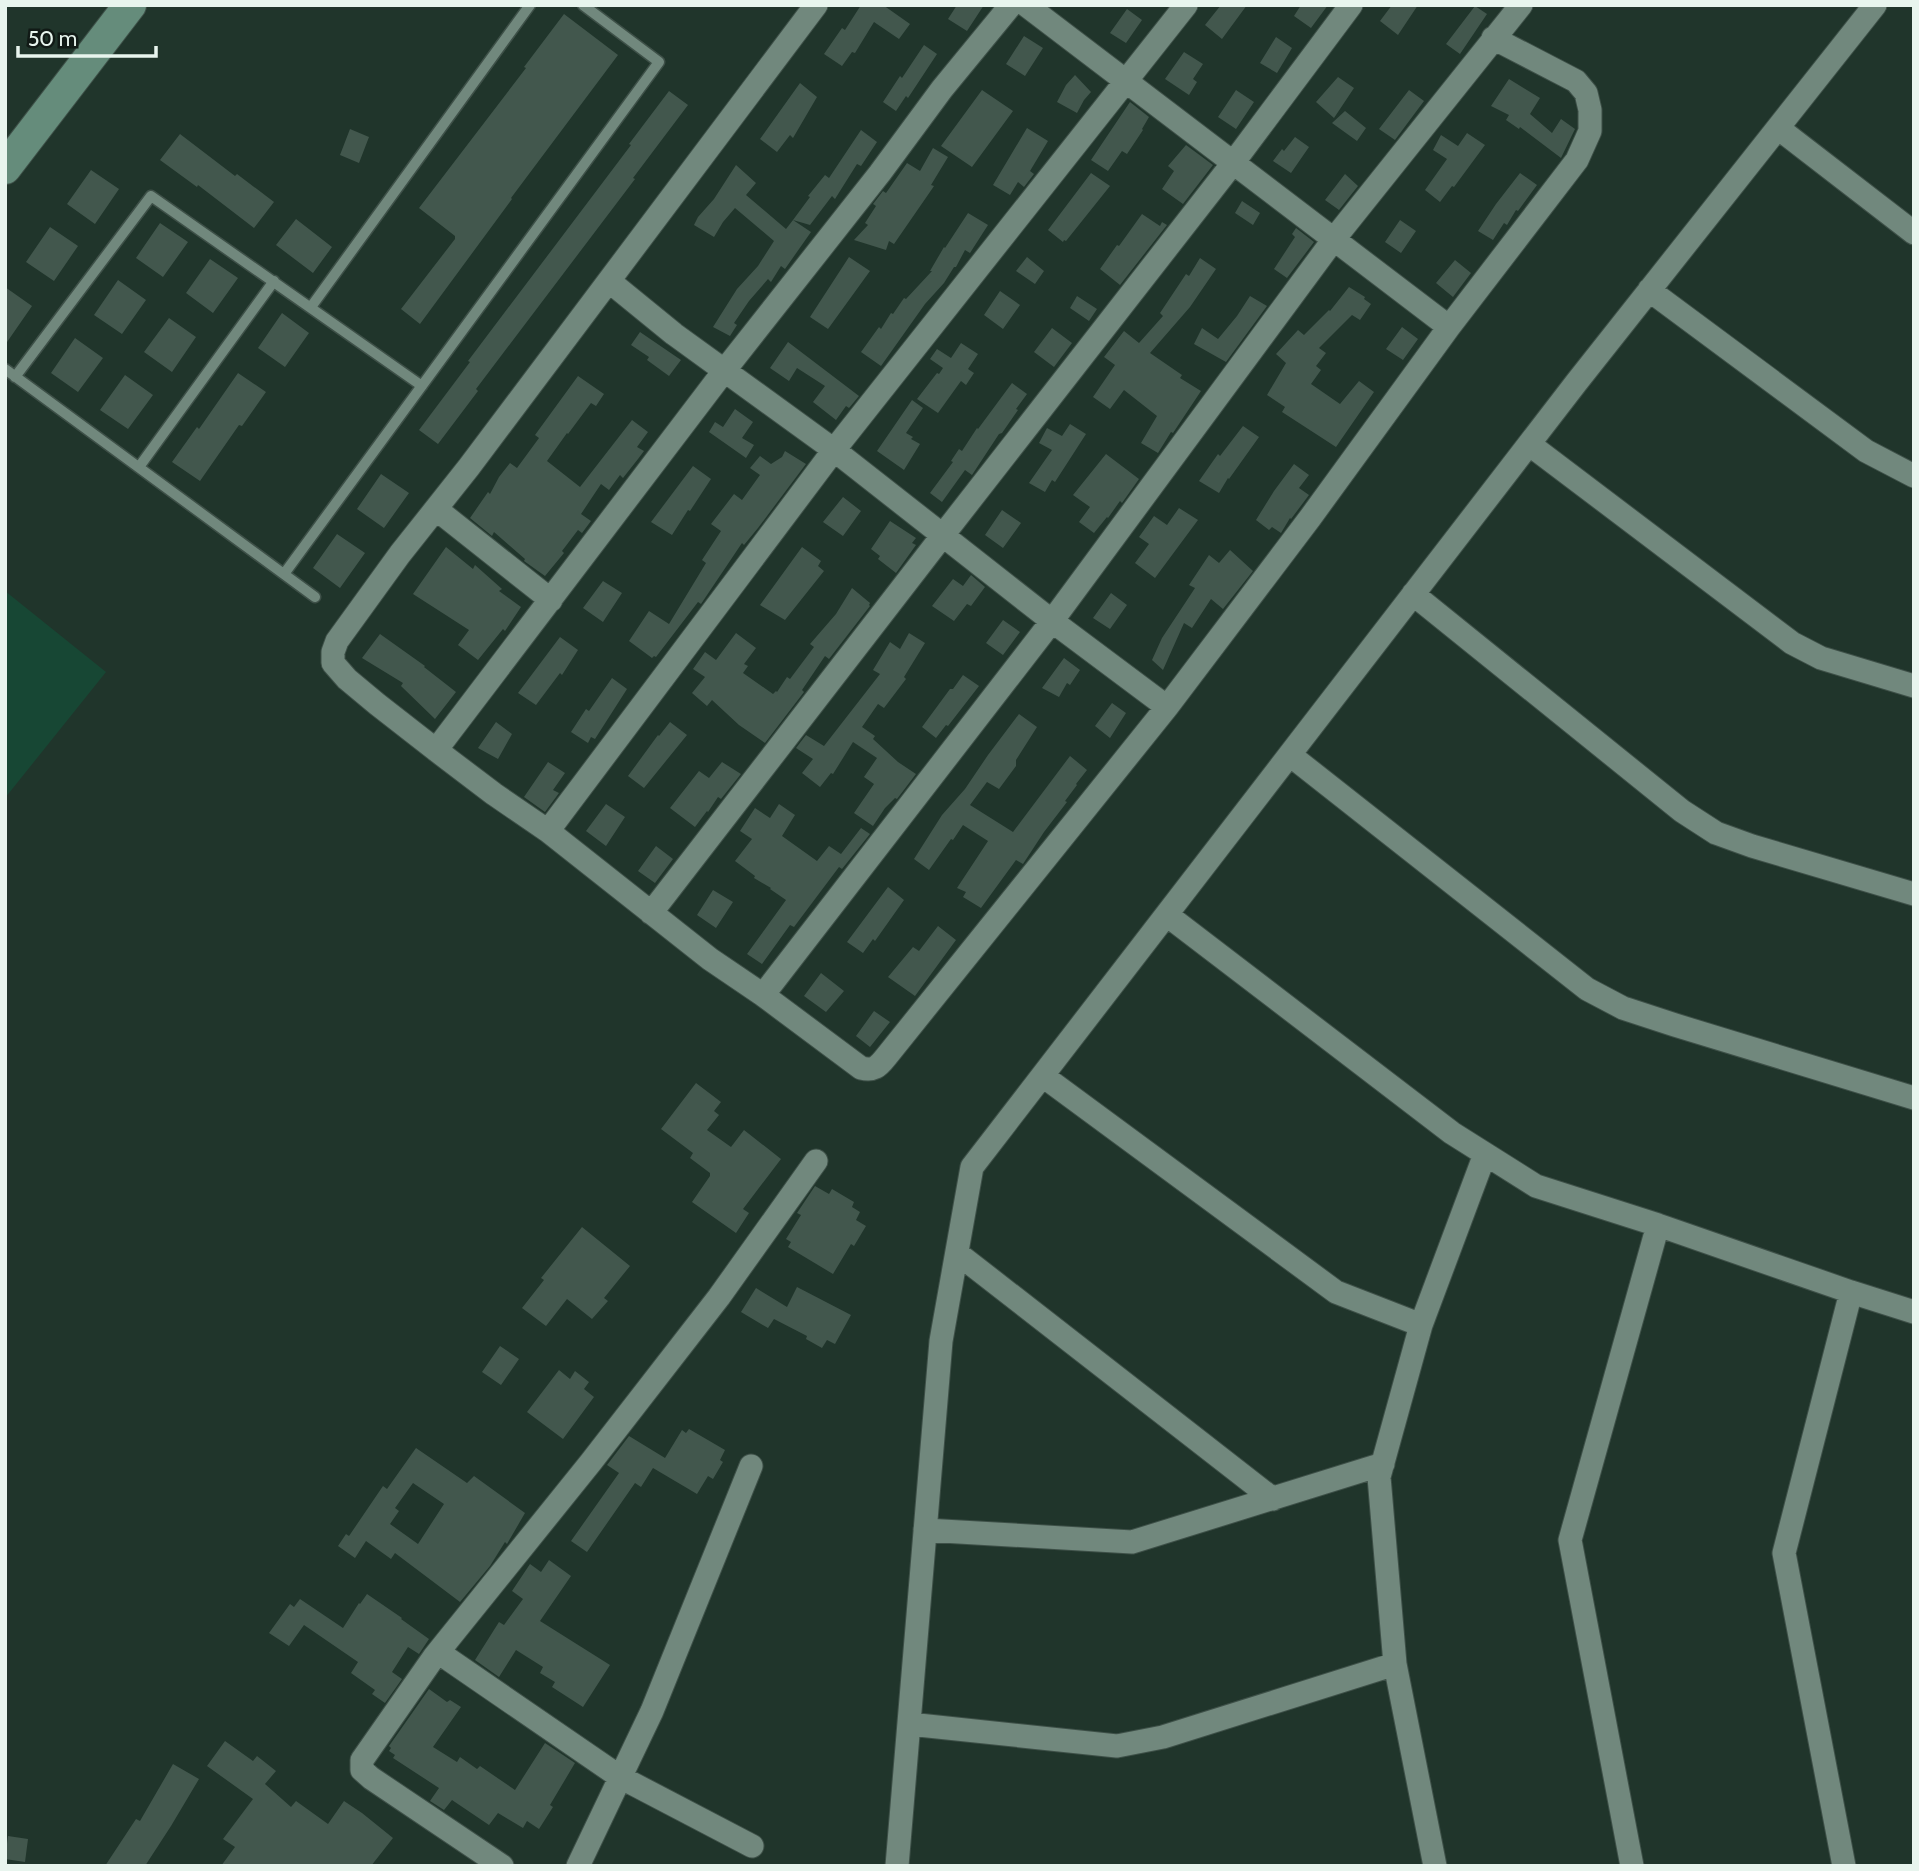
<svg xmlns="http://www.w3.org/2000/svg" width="1919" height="1871" font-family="Cabin,sans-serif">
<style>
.green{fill:#174734}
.building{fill:#42574d;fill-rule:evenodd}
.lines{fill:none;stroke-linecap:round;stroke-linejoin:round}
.lane-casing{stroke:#3e5048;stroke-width:13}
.street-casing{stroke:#3e5048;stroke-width:25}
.secondary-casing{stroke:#3e5048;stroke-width:34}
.lane{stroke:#71887d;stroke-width:10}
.street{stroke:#71887d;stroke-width:23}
.secondary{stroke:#658c7b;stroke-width:32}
</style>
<rect width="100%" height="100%" fill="#20352b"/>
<path class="green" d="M5,591l101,81 -101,126z"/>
<path class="building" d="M861,5h22l27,19 -11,15 -25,-17 -19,31 -3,-1 -10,14 -18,-12 18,-26 3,2z
M957,5h27l-17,26 -19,-12z
M1221,5h26l-25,34 -17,-14z
M1301,5h27l-17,23 -17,-12z
M1392,5h26l-20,30 -18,-14z
M1475,6l12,8 -27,40 -14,-10z
M1127,9l15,11 -16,23 -16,-10z
M564,14l54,41 -107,143 1,1 -92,125 -19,-15 54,-70v-3l-36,-28 107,-140 -2,-1z
M1024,36l19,12 -18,28 -19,-12z
M1276,37l16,11 -15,25 -17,-10z
M924,45l13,9 -29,44 -2,-2 -10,15 -13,-9 17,-26 2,2z
M1184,52l19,12 -10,15 4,3 -8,13 -24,-16z
M1075,75l16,17 -7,8 -7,13 -20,-11 9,-17z
M1338,77l16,11 -20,30 -18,-16z
M1509,79l31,19 -10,16 22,19 9,-14 14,10 -14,29 -41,-31 -1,2 -13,-9 3,-5 -18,-9z
M800,83l17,14 -24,41 -3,-3 -13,17 -17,-13z
M982,90l31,21 -41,56 -31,-21z
M1236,90l18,12 -18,27 -18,-12z
M1409,90l15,11 -29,39 -16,-11z
M669,91l19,14 -55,73 2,1 -159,210 2,2 -40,53 -19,-14 51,-68 -2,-1 163,-216 -2,-1z
M1130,102l19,15 -7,12 1,1 -16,24 -5,-3 -14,20 -17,-11z
M1345,111l21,17 -9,13 -25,-18z
M1027,128l21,13 -18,30 4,3 -10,13 -6,-5 -8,13 -17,-10z
M350,129l19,8 -10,26 -19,-8z
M861,130l16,12 -16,24 -4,-2 -22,35 -3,-3 -22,29 -17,-5 17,-23 -2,-1 17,-21 4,3z
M1467,133l18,12 -31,42 -2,-1 -12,16 -15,-12 22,-31 -14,-9 8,-15 17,11z
M180,134l55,42 2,-2 37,28 -20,26 -56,-43 -1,2 -37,-27z
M1295,137l14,10 -18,26 -18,-12 9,-12 2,2z
M1186,145l27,20 -30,39 -21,-15 12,-18 -6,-5z
M933,148l15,9 -17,28 3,1 -2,3 -38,55 -5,-3 -3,9 -32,-10 14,-15 -3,-2 11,-17 -3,-2 10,-13 3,2 21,-30 13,8z
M736,165l20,18 -10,12 40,34 7,-9 18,12 -26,37 -4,-3 -10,16 -3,-3 -19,22 -15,22 3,2 -7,11 -17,-9 24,-38 21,-23 16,-25 -39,-33 -12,14 -9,15 -20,-12 4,-8 16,-18z
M91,170l28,19 -24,35 -28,-20z
M1091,173l19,13 -44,55 -2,-1 -1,2 -15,-12z
M1520,173l17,12 -19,26 -2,-1 -9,15 -3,-2 -11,17 -15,-9 18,-27z
M1345,174l13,12 -19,24 -14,-10z
M1242,201l18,12 -7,12 -18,-12z
M968,213l20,12 -18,28 -5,-3 -9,17h-2l-10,16 -19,21 -44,62 -20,-14 18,-25 2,2 10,-16 2,1 11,-16 2,1 26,-28h-2l14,-24 1,1z
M1142,214l18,12 2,-4 5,3 -47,60 -20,-16 17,-24 2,1z
M296,219l36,28 -19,26 -37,-28z
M1400,220l16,11 -15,22 -16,-11z
M160,223l28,19 -25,35 -27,-19z
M50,227l28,19 -24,35 -28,-19z
M1296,228l18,14 -27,36 -13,-9 21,-32 -3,-3z
M849,257l21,14 -42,58 -18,-12z
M1027,257l17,14 -9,13 -19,-13z
M1200,258l16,11 -26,38 -40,46 32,22 -2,3 21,13 -28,42 -2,-1 -13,21 -17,-10 16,-27 -33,-26 -14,19 -17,-12 22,-32 -11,-8 20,-26 15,12 24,-27 -3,-3 26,-39 3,2z
M210,259l28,19 -25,35 -27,-20z
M1455,260l16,13 -18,24 -17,-14z
M118,280l28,20 -24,34 -28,-19z
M5,287l27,19 -27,39z
M1349,287l16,10 -1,2 7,5 -11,16 -8,-5 -33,33 7,5 -10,13 5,4 -10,14 29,20 19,-23 15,11 -38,55 -54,-35 3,-5 -18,-12 19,-32 -10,-9 22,-24 6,5 25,-25 1,1z
M1000,291l20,14 -17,24 -19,-14z
M1077,296l20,13 -8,12 -19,-13z
M1250,296l17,10 -41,56 -32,-18 8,-16 16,11 19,-23z
M282,313l27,20 -24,34 -27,-19z
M169,318l27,19 -24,35 -28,-20z
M1402,327l16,12 -15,21 -17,-11z
M1052,328l20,15 -18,24 -20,-15z
M640,332l41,28 -12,16 -22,-16 2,-3 -18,-12z
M75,338l28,20 -25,34 -27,-19z
M788,342l71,54 -10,12 -3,-2 -10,14 -23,-18 12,-16 -28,-18 -8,13 -19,-13z
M961,343l17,11 -10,15 6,4 -8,12 -5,-4 -23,32 -21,-14 20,-26 2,1 4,-6 -13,-9 7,-10 14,9z
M238,373l28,19 -24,34 -3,-1 -39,56 -28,-19 25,-35 2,2z
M125,375l28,20 -25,34 -28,-19z
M578,376l26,18 -8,12 -5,-3 -23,31 -1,-1 -20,28 33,26 52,-67 16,12 -11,15 7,4 -6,8 -15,19 -3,-3 -11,15 -8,-6 -20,30 10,7 -9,12 -4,-3 -16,21 2,2 -19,23 -21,-15 1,-2 -31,-27 -2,4 -22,-18 18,-26 2,2 9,-17 11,-14 7,5 22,-30 -4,-3z
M1012,383l15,11 -11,15 2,1 -16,23 -3,1 -27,41 -7,-5 -23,32 -12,-9 23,-31 -2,-1 8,-12 3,2 15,-23 1,1z
M912,400l11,8 -17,25 7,4 -2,2 9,5 -16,26 -27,-19z
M735,409l18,13 -11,16 12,7 -8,13 -37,-26 6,-10 8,5z
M1070,424l16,10 -31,48 -3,-2 -7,12 -16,-9 23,-33 -13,-7 8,-15 15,8z
M1243,426l16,11 -30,42 -1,-1 -9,15 -20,-12 19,-27 2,2z
M785,451l21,13 -48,64 -14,17 -2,-2 -41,61 -3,-2 -42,55 -2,-1 -2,2 -23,-17 20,-30 20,13 37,-61 -4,-3 19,-29 -10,-7 23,-30 8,6 18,-25 -10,-7 10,-12 11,8 11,-7z
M1106,454l33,25 -17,24 -2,-2 -12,17 -1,-1 -13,16 -15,-11 11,-15 -17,-12z
M1294,464l15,11 -10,13 10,7 -18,24 -1,-1 -9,15 -9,-6 -3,3 -13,-10 18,-29z
M693,466l18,13 -21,32 -2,-1 -16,25 -21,-13z
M381,474l28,19 -25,35 -27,-19z
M843,497l18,14 -18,25 -20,-14z
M1179,508l19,12 -43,58 -20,-15 14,-19 -10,-7 15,-21 13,9z
M1002,510l19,13 -18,25 -18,-13z
M890,521l26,17 -4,5 4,2 -20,28 -18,-14 2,-3 -9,-7z
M337,534l28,19 -25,35 -27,-20z
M446,547l27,22 2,-4 27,24 -3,2 22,16 -16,24 -2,-2 -25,31 -20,-15 11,-15 -56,-36z
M802,547l19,14 -3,5 6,5 -39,49 -25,-15z
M1230,550l23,21 -30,38 -12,-10 -19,29 -8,-5 -21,47 -11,-10 10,-22 33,-50 -6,-3 20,-30 10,8z
M971,575l14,12 -14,19 -4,-2 -13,17 -22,-15 21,-27 10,7z
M603,581l19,12 -19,29 -20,-14z
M852,588l18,15 -1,2 1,1 -41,53 -4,-3 -23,34 2,2 -39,51 -26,-18 -27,-25 -5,6 -15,-13 13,-16 -12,-8 12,-17 11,8 20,-27 20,15 -12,16 4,2 -5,7 30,21 3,-3 1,1 10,-15 3,2 24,-32 -4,-3 26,-30z
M1111,593l16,12 -17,24 -17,-11z
M1003,620l17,12 -17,23 -17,-12z
M909,633l16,10 -21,34 2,2 -22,29 -6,-4 -16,23 13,9 -2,3 25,23 18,12 -19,25 -2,-1 -10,10 -12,18 -19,-13 20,-29 -10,-7 13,-19 -24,-16 -20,32 -2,-1 -11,14 -18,-14 11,-14 -17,-11 10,-13 18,11 56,-72 -7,-4 17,-28 10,7z
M380,634l45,32 -1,1 32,25 -21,27 -34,-33 2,-3 -41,-25z
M560,637l18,13 -16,25 -2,-2 -24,32 -18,-12z
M1064,658l16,12 -10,15 -3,-2 -8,14 -17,-9z
M963,675l16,11 -31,40 -2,-1 -10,13 -14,-11 28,-38h3z
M612,678l15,11 -32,50 -4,-2 -3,6 -17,-11 15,-23 3,2z
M1112,703l14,10 -16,25 -15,-12z
M1019,714l18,13 -21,33v6l-17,23 -12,-7 -17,23 43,27 57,-76 17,14 -11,14 1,1 -12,16 2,1 -23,30 -21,32 -7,-4 -35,48 -18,-11 3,-5 -9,-4 31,-47 -25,-16 -10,15 -2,-1 -22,31 -15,-11 28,-44 23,-26 23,-34z
M496,722l16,12 -14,25 -20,-11z
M670,722l17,13 -43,53 -16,-12 30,-41 1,1z
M548,762l17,11 -12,17 6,3 -14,19 -21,-15z
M722,762l19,12 -20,25 -3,-2 -10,15 -1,-1 -12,16 -25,-19 29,-37 10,7z
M606,804l19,13 -19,29 -20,-15z
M779,804l16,11 -13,21 35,25 12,-15 12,8 20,-26 9,6 -28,35 -3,-2 -45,60 -4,-2 -28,39 -15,-10 39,-54 -16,-11 1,-1 -17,-10 1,-2 -20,-15 17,-22 -12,-8 15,-23 15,10z
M656,846l17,13 -18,24 -17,-12z
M888,887l16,13 -29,41 -2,-2 -10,14 -16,-11z
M713,890l20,12 -17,26 -19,-13z
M938,926l18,14 -41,56 -27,-19 25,-30 6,4z
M821,973l23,18 -18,21 -22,-16z
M874,1011l16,11 -20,25 -14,-11z
M696,1083l25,19 -7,9 5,4 -12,15 24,17 13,-17 37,29 -38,50 6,4 -13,20 -44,-31 18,-26v-3l-20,-15 3,-5 -32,-24z
M815,1186l14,8 3,-5 22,13 -2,5 8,5 -4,8 10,6 -12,20 -3,-2 -18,30 -45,-27 3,-5 -5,-3 15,-24 -4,-2z
M582,1227l48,39 -26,32 4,3 -16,18 -25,-20 -21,27 -24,-18 22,-28 -3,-2z
M797,1287l54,28 -16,29 -8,-4 -5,8 -16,-9 1,-3 -33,-17 -6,9 -27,-16 15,-24 31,19z
M500,1346l19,13 -18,26 -19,-13z
M559,1370l11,9 5,-8 14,11 -5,7 10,8 -31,42 -36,-27z
M689,1429l36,21 -5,10 3,2 -10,17 -5,-3 -11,18 -44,-26 -12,19 -6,-4 -48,69 -16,-11 48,-68 -12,-8 22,-29 36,22 17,-28 4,3z
M416,1448l51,35 7,-7 51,37 -18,31 -2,-2 -15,24 -30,36 -65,-49 -4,6 -25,-18 -11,17 -17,-12 8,-12 3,2 34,-50 4,3zM413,1483l31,21 -26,40 -28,-20 9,-13 -4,-3z
M549,1560l22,16 -31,45 70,44 -27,42 -31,-20 3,-5 -15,-9 3,-6 -27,-17 -17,27 -24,-17 24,-38 5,3 19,-26 -11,-8 18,-27 11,8z
M367,1594l35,24 -1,1 28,20 -10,15 -11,-7 -16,25 10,7 -17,24 -13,-9 3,-4 -24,-17 7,-11 -54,-37 -15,21 -20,-13 21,-29 4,3 6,-8 43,29 16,-25 1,1z
M429,1689l18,13 3,-2 11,7 -28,40 24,15 3,-5 17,12 3,-3 35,24 30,-47 30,20 -25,42 3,2 -14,22 -12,-8 -4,7 -25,-15 -9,12 -37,-25 -8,10 -14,-9 9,-13 -46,-30 2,-3 -6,-4 2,-3 -2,-2z
M225,1741l28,20 4,-5 19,15 -11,13 26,23 5,-6 32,23 16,-23 18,12 31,25 -22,28h-150l14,-19 -12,-8 30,-40 -46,-33z
M173,1764l26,15 -28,47 -26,40h-40l31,-47 4,2z
M8,1836l20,3 -3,23 -20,-3z"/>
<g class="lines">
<g class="lane-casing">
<path id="lane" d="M311,307l219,-302
M5,369l310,228
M15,377l136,-181 271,190
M139,467l135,-186
M284,574l375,-512 -76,-57"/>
</g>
<g class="street-casing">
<path id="street" d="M816,5l-347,462 -69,87 -63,87 -4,11v11l14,16 30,25 59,46 58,44 54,37 162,128 53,36 98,73c13,3 17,-1 25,-11l281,-350 143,-189 139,-191 128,-167 13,-29v-21l-4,-17 -10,-12 -83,-43
M1026,5l423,322
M1778,128l136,105
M609,281l65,53 160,116 218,171 115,86
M1649,290l217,161 48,25
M1529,444l263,199 29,15 93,28
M436,509l115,91
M1413,594l269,217 34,22 36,13 162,48
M436,750l288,-379 156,-198 62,-84 69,-84
M1290,755l297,234 36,19 52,17 239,73
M548,831l286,-381 352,-445
M651,913l292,-378 290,-372 118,-158
M1167,915l285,218 84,53 122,39 193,67 63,20
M763,995l289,-374 282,-382 187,-234
M1043,1076l293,216 85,33
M957,1253l316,246
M925,1530l207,12 251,-78
M438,1652l182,125 132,69
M909,1724l208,22 46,-9 232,-73
M502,1866l-131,-88 -9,-8v-10l72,-103 157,-195 128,-165 97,-136
M578,1866l74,-155 99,-245
M897,1866l44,-525 31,-174 604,-784 299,-378
M1435,1866l-40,-202 -16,-187 42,-152 64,-171
M1632,1866l-62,-326 88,-315
M1844,1866l-60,-313 67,-261"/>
</g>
<g class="secondary-casing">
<path id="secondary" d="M5,168l125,-163"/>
</g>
<use href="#lane" class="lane"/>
<use href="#street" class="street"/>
<use href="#secondary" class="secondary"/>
</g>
<rect width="1919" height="1871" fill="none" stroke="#e8f5ee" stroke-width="14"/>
<path d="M18 46v10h138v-10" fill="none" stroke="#e8f5ee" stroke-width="3.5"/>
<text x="28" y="46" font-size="21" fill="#e8f5ee" stroke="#111a16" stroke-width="5" paint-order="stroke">50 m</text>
</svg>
